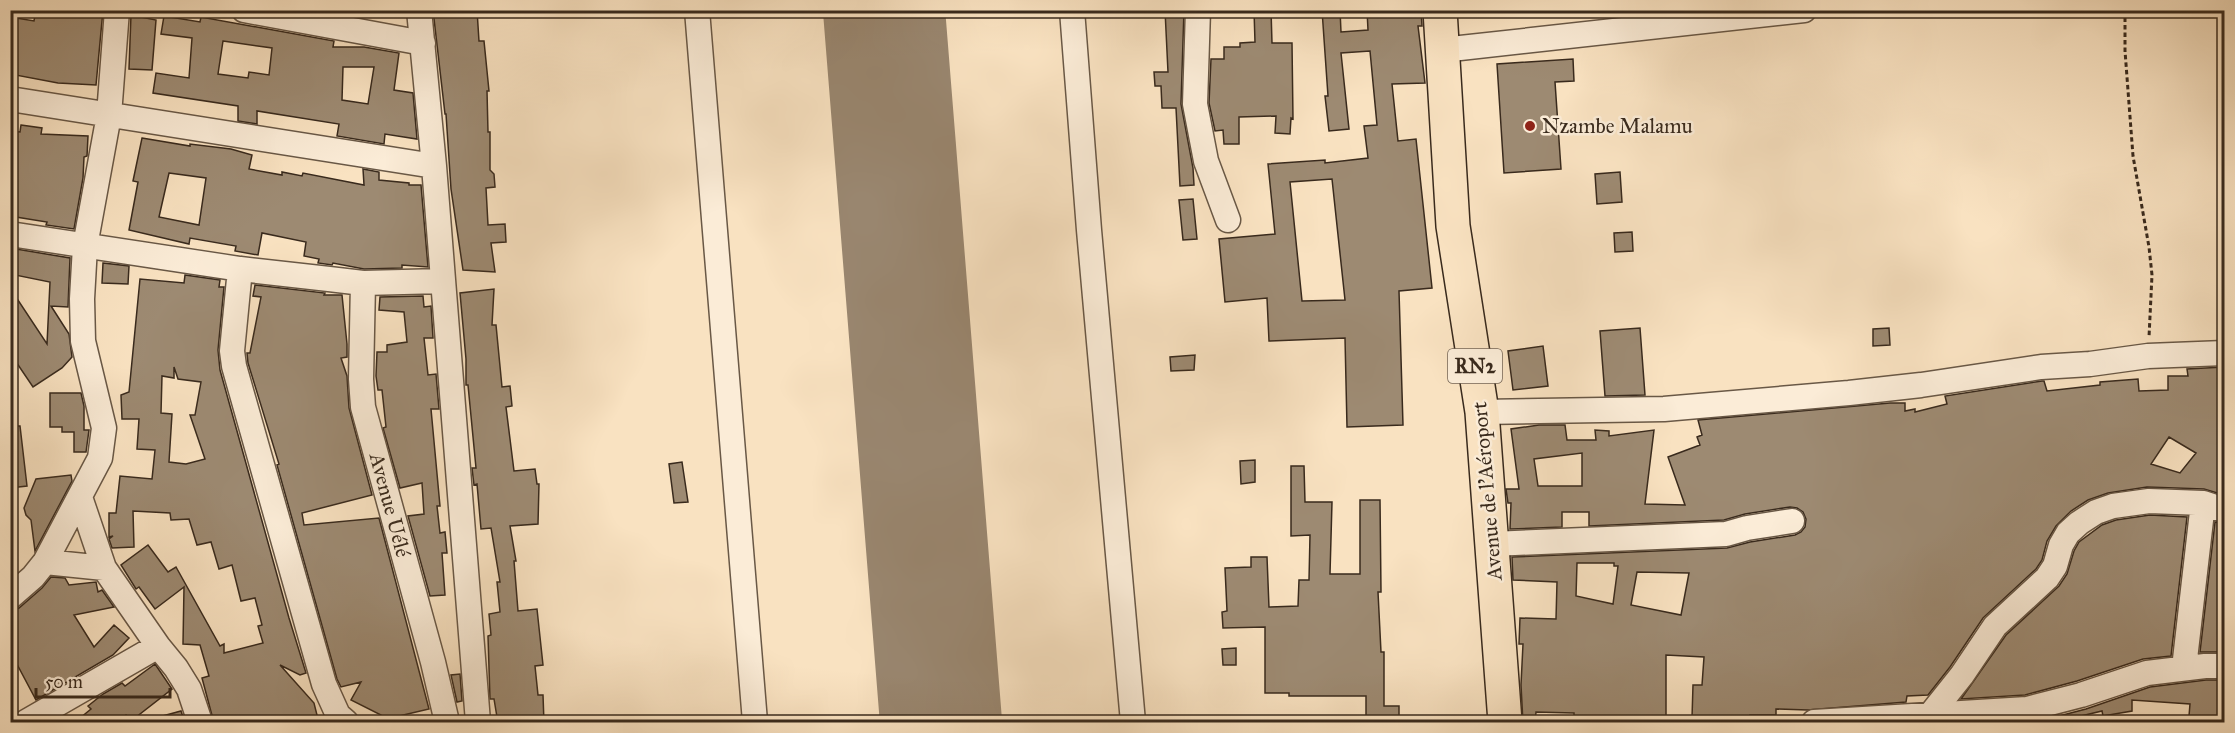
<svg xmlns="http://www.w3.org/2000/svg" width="2235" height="733" font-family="'IM FELL Great Primer',serif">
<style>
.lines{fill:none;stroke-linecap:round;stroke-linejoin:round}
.runway{stroke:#99866f;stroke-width:122}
.building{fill:#9d8a72;stroke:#392a1d;stroke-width:1.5;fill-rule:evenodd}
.minor-casing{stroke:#695846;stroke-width:27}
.highway-casing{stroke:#392a1d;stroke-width:36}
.path{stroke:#392a1d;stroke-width:3;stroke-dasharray:4.5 3;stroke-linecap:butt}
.minor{stroke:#fbecd7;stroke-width:24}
.highway{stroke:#f9e2c1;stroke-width:33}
.poi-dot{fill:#8f2418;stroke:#fbecd7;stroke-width:2}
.labels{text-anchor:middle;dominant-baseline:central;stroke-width:5;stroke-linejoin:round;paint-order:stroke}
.shield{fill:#fbecd7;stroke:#736455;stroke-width:1.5}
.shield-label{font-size:20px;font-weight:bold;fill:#392a1d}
.poi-label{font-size:21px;fill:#392a1d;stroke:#fbecd7;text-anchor:start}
.street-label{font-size:21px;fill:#392a1d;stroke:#fbecd7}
</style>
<rect width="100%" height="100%" fill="#f9e2c1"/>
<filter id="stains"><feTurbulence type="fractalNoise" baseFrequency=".00333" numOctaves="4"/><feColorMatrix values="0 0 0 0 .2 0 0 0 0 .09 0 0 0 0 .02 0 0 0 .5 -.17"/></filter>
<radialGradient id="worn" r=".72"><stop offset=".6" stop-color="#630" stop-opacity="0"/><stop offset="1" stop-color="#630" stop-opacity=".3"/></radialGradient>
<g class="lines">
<path class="runway" d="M884,10l57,712"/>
</g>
<path class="building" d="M36,10h67l-7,75 -38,-2 -48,-9v-57l24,4z
M433,10h44l2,31h5l5,50h-2l1,41h2v38l4,4 1,13 -9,1 2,37 17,-1 1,18 -15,1 4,29 -32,-2 -12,-81 -5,-75h-1z
M1165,10h19l-3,94 12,64 1,17 -14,1 -4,-78h-14l-1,-22h-6l-1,-14h14z
M1254,10h17l1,33h20l1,76 -2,-1 -1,16 -15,-1 1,-17 -37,1v27h-15l-1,-14 -8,1 -6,-28 2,-44h13v-12h16v-4l15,-1z
M1322,10h18l1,22 27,-2 -1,-20h54l1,16h-4l7,57 -33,1 6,57 18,-2 16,149 -33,3 4,134 -56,2 -2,-89 -76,3 -2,-43 -42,4 -6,-63 56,-5 -7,-70 57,-4v3l43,-5 -4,-32 13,-1 -7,-74 -29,2 8,76 -20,2 -4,-35h3zM1332,179l13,121 -43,1 -12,-119z
M131,15l25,5 -4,50 -23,-1z
M164,16l36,6 1,-5 133,24 -1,6h31l35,6 -5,37 19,3 4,46 -32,-5 -1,10 -47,-8 2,-12 -82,-13v13l-19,-3v-15l-85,-13 3,-20 33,5 3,-40 -31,-4zM223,41l49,7 -3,27 -20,-3 -1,6 -30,-4zM343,67h31l-6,37 -26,-4z
M1573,59l1,22 -19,1 6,87 -57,4 -7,-109z
M21,125l21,3 -1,6 47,2 -1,20 -3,1 -1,21 -9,51 -28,-4 1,-3 -37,-6v-85l10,1z
M142,138l48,8v-2l41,5 21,6 -3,14 33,6v-3l20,4 1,-3 61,12 -1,-16 16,3v8l30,3v2h12l7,82 -26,-2v3l-38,1 -31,-6 -1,2 -14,-2 1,-4 -15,-3 2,-14 -44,-9 -4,22 -23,-4 1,-5 -46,-8 -1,6 -60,-14 9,-48 -5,-1zM169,173l37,5 -7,47 -40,-8z
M1620,172l2,30 -25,2 -2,-30z
M1193,199l4,40 -14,1 -4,-40z
M1632,232l1,19 -18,1 -1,-19z
M10,248l60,10 -2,49 -17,-1 18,28 3,23 -10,11 -29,19 -23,-34v-65l37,56 3,-62 -40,-8z
M103,263l26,3 -1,18 -26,-1z
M185,275l35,5 -1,7h5l-6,63 2,20 69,248 17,55 -6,2 -20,-10 34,38 5,20h-105l-12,-45 7,-2 -9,-31 -17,-1 1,-57 -29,22 -16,-22 -3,2 -15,-24 27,-20 20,27 8,-5 44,79 4,-2v9l39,-10 -5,-17 4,-1 -7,-27 -14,3 -9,-36 -13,4 -8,-27 -14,3 -8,-26 -18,1 -1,-7 -37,-2 1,36 -22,1 -3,-9 4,-3 -4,1v-24h7l4,-37 32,3 3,-29 -18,-1 2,-30h-17l-1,-24 8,-3 11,-113 44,4zM174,367l4,12 23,3 -6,33h-5l15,44 -19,5 -17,-2 3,-48 -11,-1 1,-37 12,2z
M255,285l70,8 -1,2h18l5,49v13l-6,1 6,18 2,32 23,87 -70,18 2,12 75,-7 50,191 -47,11 -1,-5 -30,-15 10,-18 -20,5 -4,-8 -60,-214 2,-1 -31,-101 -1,-10h3l11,-56 -8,-1z
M494,289l-2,36h4l6,62 8,-1 2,20 -6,1 8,64 21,-2 2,15h2l-1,40 -28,2 6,35h-2l4,50 19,-2 6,56 -8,1 3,29h5l1,28h-46l-4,-24h-4l-2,-63 3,-1 -2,-21 11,-2 -3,-30h3l-9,-54 -10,1 -4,-45 -3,1 -2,-17h4l-8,-83h-2v-26l-6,-66z
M423,296l1,11 7,-1 2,32h-9l4,37 8,-1 3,35h-8l9,97h-3l3,27 5,-1 2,21h-5l3,42 -15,1 -22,-80 16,-2 -2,-31 -22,5 -17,-60 3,-1 -4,-37h-4l-2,-14 1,-24h10v-7l20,-3 -3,-30 -25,-2 1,-13z
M1640,328l5,67 -40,1 -5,-65z
M1889,328l1,17 -17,1v-17z
M1543,346l5,40 -35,4 -5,-39z
M1195,355l-1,15 -23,1 -1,-14z
M2224,367v128l-20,-6 -57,-2 -39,6 -20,7 -17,11 -15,15 -9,15 -5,19 -6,9 -53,49 -33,49 -22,28 -21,1 -1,6 -98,8 -32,-1v6h-26v2l-12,1h-46l1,-33h9l2,-28 -38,-2v68h-92v-10l-38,-1 -1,11h-12l-2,-38 2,-41h-4l1,-26 36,1 1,-37 -44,-2 -1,-23 215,-9 23,-6 45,-7 6,-3 4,-5 1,-8 -3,-7 -6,-4 -7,-1 -45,7 -21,6 -135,6v-14h-27v15l-52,2 1,-26h-3l-2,-14h13l-8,-60 28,-4h26l2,15h29l-1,-10 14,1v5l45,-6 -9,74 40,1 -17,-48 32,-12 -3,-8 5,-2 -4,-15 192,-17h15v8l10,-2v3l32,-8 -2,-8 97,-15h2l3,10 53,-6v-3l38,-3 1,12 29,-1v-14h20l-1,-7zM2169,437l27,16 -16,20 -29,-9zM1582,453v33h-44l-4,-27zM1577,563h37v3h4l-5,38 -37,-8zM1637,572l52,1 -8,42 -50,-10z
M50,393h31l3,13v24h5l-3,22h-12v-20h-12v-5h-12z
M10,426h10l7,60 -17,2z
M1255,460v22l-14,2 -1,-23z
M682,462l6,40 -14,1 -5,-39z
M1291,466h13l1,36h27l-2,72h30v-74h20l1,92h-3l3,60h3v54h15v17h-33v-27h-77v-3h-24v-66l-42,1 -1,-16 5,-1 -2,-43 26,-1v-10h16l2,50 29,-1 1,-26h10l1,-45 -19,1z
M71,475l1,6 -37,70 -4,-31 -5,-5 -2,-7 12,-29z
M2150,515l37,2 -16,139 -28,3 -66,22 -52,14 -64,4 45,-64 53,-49 8,-12 7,-23 5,-9 23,-17 14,-5z
M2215,522l9,2v128h-24z
M51,577l14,1 4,7 27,-3 2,10 4,-2 12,17 -40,8 20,32 20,-22 15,13 -16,17 -77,45 -26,-49v-40l9,-3 23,-20z
M1236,648v17h-13l-1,-16z
M155,664l17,25 -41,32 -5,-6 -9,8h-43l17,-14 -3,-3 15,-12 19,-11 3,3z
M460,674l2,27 -5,1 -6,-27z
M2206,680h18v39l-35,-3 1,-12 -58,-4v11l-29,5 -1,-5 -50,12h-20l54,-14 64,-22z
M181,711l4,12h-29l-1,-5z"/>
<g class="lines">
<g class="minor-casing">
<path id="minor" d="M244,10l179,33
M419,10l15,156 44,556
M697,10l58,712
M1072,10l17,220 44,492
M1198,10l-3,94 11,57 22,59
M1442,50l362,-40
M10,99l424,67
M10,234l230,35 89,10 34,4 80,-2
M240,269l-8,82 2,15 90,318 14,31 8,7
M363,283l-2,96 2,28 70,255 14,60
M1482,412l182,-3 185,-16 72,-8 120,-18 49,-3 58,-8 76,-3
M80,497l24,71 54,78 18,22 13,21 11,33
M1492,544l234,-10 21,-6 45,-7
M45,562l59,6
M10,597l23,-20 12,-15 55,-104 4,-30 -21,-87 -1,-42 3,-53 24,-131 8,-105
M2184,668l19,-165
M1931,714l31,-39 33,-49 52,-48 8,-12 6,-21 7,-12 11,-10 17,-11 17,-6 36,-5 54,2 21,7
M26,722l132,-76
M1814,722l213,-13 54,-14 66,-22 58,-7h19"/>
</g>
<g class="highway-casing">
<path id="highway" d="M1440,10l13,216 29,186 23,310"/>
</g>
<path class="path" d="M2125,10v41l8,105 16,91 3,28 -3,62"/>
<use href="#minor" class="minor"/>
<use href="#highway" class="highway"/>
</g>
<circle class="poi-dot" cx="1530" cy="126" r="6"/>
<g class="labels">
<rect class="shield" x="1448" y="349" width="54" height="34" rx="4.5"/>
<g class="shield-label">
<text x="1475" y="366">RN2</text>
</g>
<g class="poi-label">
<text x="1542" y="126">Nzambe Malamu</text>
</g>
<g class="street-label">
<text transform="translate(1487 491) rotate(-95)">Avenue de l'Aéroport</text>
<text transform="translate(390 505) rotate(75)">Avenue Uélé</text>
</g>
</g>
<rect width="2235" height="733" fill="none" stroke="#f9e2c1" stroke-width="36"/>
<rect x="12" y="12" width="2211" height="709" fill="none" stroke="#392a1d" stroke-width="3"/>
<rect x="18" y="18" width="2199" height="697" fill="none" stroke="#392a1d" stroke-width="1.5"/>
<path d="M36 688v9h134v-9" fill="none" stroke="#392a1d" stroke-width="3"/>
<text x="45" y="688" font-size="18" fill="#392a1d" stroke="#fbecd7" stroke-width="4.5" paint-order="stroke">50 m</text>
<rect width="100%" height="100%" filter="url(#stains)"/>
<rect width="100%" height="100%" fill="url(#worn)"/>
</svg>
